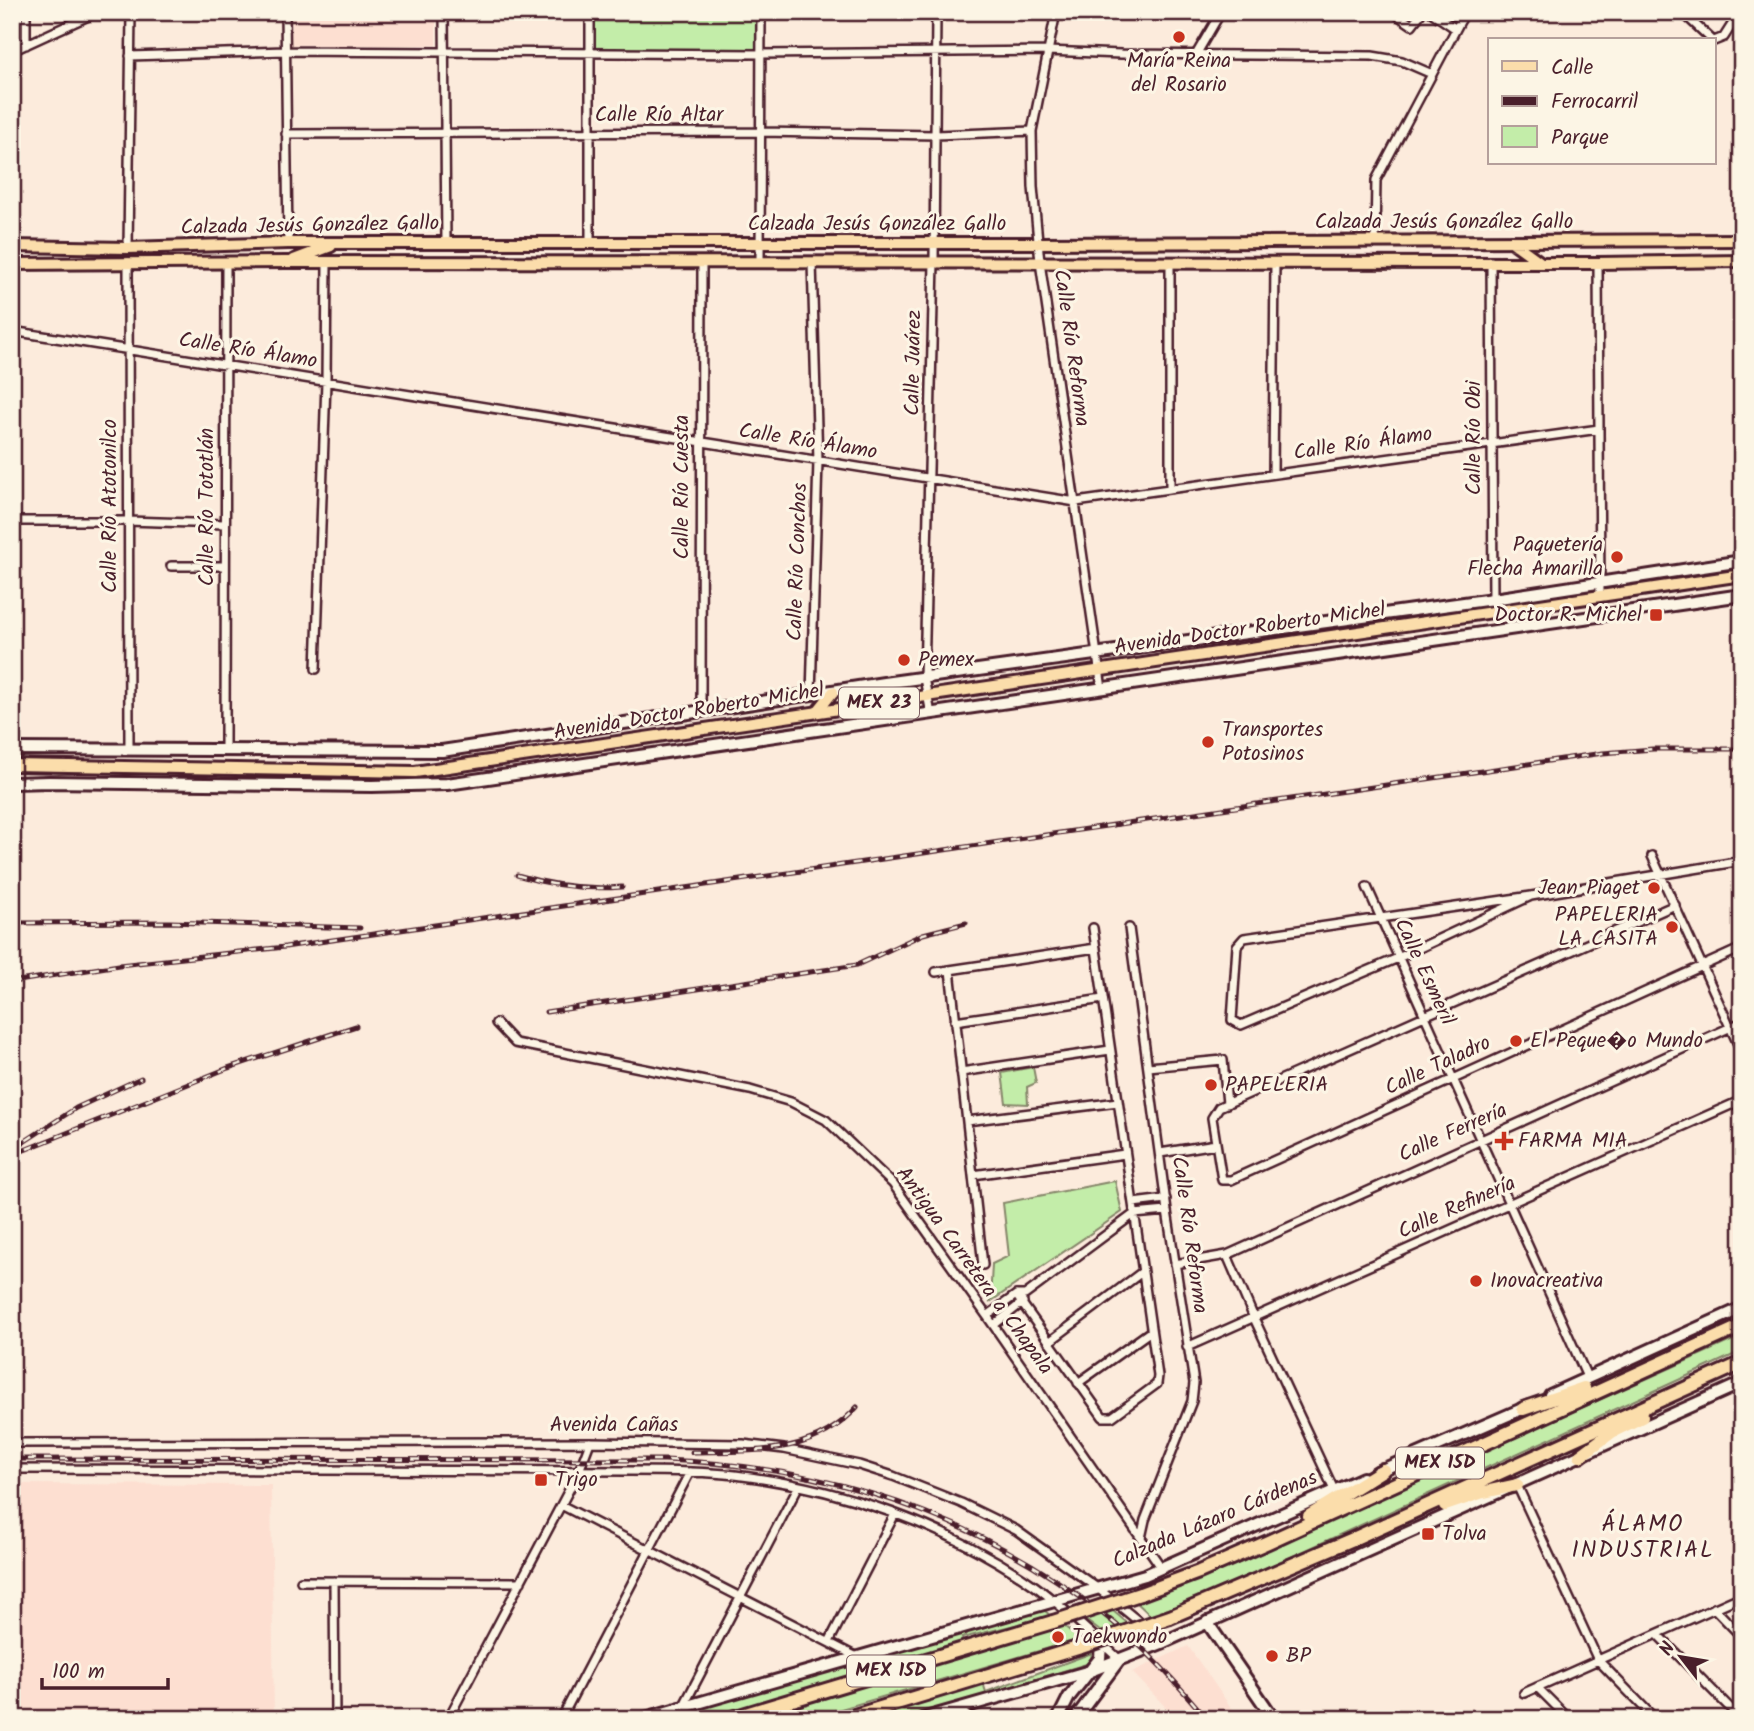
<svg xmlns="http://www.w3.org/2000/svg" width="1754" height="1731" font-family="Kalam,sans-serif">
<style>
.built{fill:#fddfd1}
.green{fill:#c3eda9;stroke:#86866a;stroke-width:2}
.lines{fill:none;stroke-linecap:round;stroke-linejoin:round}
.street-casing{stroke:#4a1f2b;stroke-width:12}
.secondary-casing{stroke:#4a1f2b;stroke-width:16}
.primary-casing{stroke:#4a1f2b;stroke-width:16}
.highway-casing{stroke:#4a1f2b;stroke-width:18}
.street{stroke:#fcf5e5;stroke-width:7}
.secondary{stroke:#fcf5e5;stroke-width:10}
.primary{stroke:#fbddab;stroke-width:10}
.highway{stroke:#fbddab;stroke-width:12}
.rail-casing{stroke:#4a1f2b;stroke-width:5}
.rail{stroke:#fcf5e5;stroke-width:2.5;stroke-dasharray:8;stroke-linecap:butt}
.highway-bridge-casing{stroke:#4a1f2b;stroke-width:18;stroke-linecap:butt}
.highway-bridge{stroke:#fbddab;stroke-width:12}
.poi-dot{fill:#c8321e;stroke:#fcf5e5;stroke-width:2.5}
.labels{text-anchor:middle;dominant-baseline:central;stroke-width:6;stroke-linejoin:round;paint-order:stroke}
.shield{fill:#fcf5e5;stroke:#7f5f63;stroke-width:2}
.shield-label{font-size:19px;font-weight:bold;fill:#4a1f2b}
.poi-label{font-size:21px;fill:#4a1f2b;stroke:#fcf5e5;text-anchor:start}
.street-label{font-size:21px;fill:#4a1f2b;stroke:#fcf5e5}
.neighbourhood-label{font-size:23px;letter-spacing:2px;fill:#4a1f2b;stroke:#fcf5e5}
</style>
<rect width="100%" height="100%" fill="#fcebdc"/>
<filter id="ink" filterUnits="userSpaceOnUse"><feTurbulence type="fractalNoise" baseFrequency=".0143" numOctaves="2"/><feDisplacementMap in="SourceGraphic" scale="14" xChannelSelector="R" yChannelSelector="G"/><feConvolveMatrix kernelMatrix="1 2 1 2 8 2 1 2 1" color-interpolation-filters="sRGB"/></filter>
<g filter="url(#ink)">
<path class="built" d="M292,12h144v33h-145z
M12,1484l259,1 3,234h-262z
M1188,1646l51,73h-62l-45,-47z"/>
<path class="green" d="M592,12h166v39l-166,-1z
M1033,1067l3,16 -9,4 1,17 -22,-1 -4,-30z
M1115,1181l7,31 -132,90 2,-38 17,-8 -6,-53z
M1742,1336v15l-539,246 -52,19 -17,-16 61,-19z
M1099,1599l40,34 -26,8 -42,-32z
M1044,1610l7,6 -89,22 1,5 -256,76h-48z
M1064,1626l16,13 -273,80h-63z
M1092,1653l-2,10 -187,56h-42l122,-36 3,9z"/>
<g class="lines">
<g class="street-casing">
<path id="street" d="M285,12l3,231
M444,12l2,231
M590,12v231
M1056,12l-24,119 1,56 7,75 62,427
M1393,12l19,13 10,-13
M1431,12l25,17
M1451,12l10,8
M1682,12l30,28
M1714,41l10,-4 16,-25
M26,45v-33
M12,51l85,-39
M1197,53l24,-41
M130,56l155,-5 476,3 286,-3 74,3 251,2 30,5 30,13
M286,134l475,-2 175,3 96,-4
M1375,242l1,-62 89,-168
M128,248l3,-236
M1491,261l2,341
M128,262l1,487
M1170,262v227
M760,263l1,-251
M1598,263l2,334
M12,331l1064,171 523,-73
M1273,474l2,-212
M12,521h115l97,3
M171,566h53
M316,669l10,-287 1,-119
M811,695l7,-234 -6,-198
M701,711l1,-448
M931,714l-7,-36 10,-416 2,-250
M225,750l1,-486
M1652,856l90,197
M1367,887l220,490
M1531,896l-133,62 -157,67 -9,-5 5,-74 7,-8 287,-42 211,-35
M1675,905l-456,202 -7,11 10,62h9l511,-232
M1129,928l38,283 27,172 -2,18 -47,119 -4,18
M950,970l33,295
M936,972l160,-24
M955,1021l148,-22
M496,1023l19,20 235,47 41,12 35,18 67,64 94,132 174,251
M1148,1067l75,-7 4,44
M961,1072l149,-22
M967,1121l151,-19
M1160,1153l56,-9
M973,1175l152,-21
M1133,1203l33,-4
M1227,1255l27,63 80,172
M1175,1264l52,-9 515,-233
M1016,1295l87,122h9l45,-33 1,-8 -65,-448
M987,1316l29,-21h9l109,-81 33,-3
M994,1325l29,-23
M1049,1342l93,-70
M1187,1347l555,-247
M1078,1383l73,-52
M12,1443l578,-1 153,2 41,5 75,16 34,11 68,27 55,27 84,60 64,52
M12,1469l617,2c35,0 71,0 106,4 106,13 213,50 300,111 30,22 57,49 84,73
M1517,1485l81,175 57,59
M561,1505l298,153
M301,1581l220,1
M334,1581l1,138
M1714,1608l28,29
M1657,1634l84,85
M829,1642l66,-128
M1537,1687l32,32
M1524,1693l218,-97
M683,1707l115,-220
M956,1709l17,10
M448,1719l131,-248 11,-29
M561,1719l129,-247"/>
</g>
<g class="secondary-casing">
<path id="secondary" d="M12,749l430,2 442,-68 609,-84 249,-38
M12,783l37,-1 323,4 75,-2 1295,-189
M1550,1395l192,-87
M1377,1472l152,-66
M1207,1622l67,97
M642,1719l503,-144 218,-97
M922,1719l168,-48 74,-29 578,-259
M1058,1719l11,-22 31,-39 1,-15
M1075,1719l44,-59"/>
</g>
<g class="primary-casing">
<path id="primary" d="M1511,241l29,21
M12,246l116,2 160,-5h751l703,-3
M294,260l37,-14
M12,264l275,-2 1311,1 144,-2
M817,712l16,-20
M12,765l403,7 1327,-197"/>
</g>
<g class="highway-casing">
<path id="highway" d="M1523,1409l61,-21
M1580,1456l32,-24 30,-15
M1445,1505l35,-12 37,-8
M1309,1516l74,-46
M1140,1594l59,-22 69,-30 474,-216
M1170,1617l183,-78 389,-176
M729,1719l324,-97
M844,1719l237,-72"/>
</g>
<use href="#street" class="street"/>
<use href="#secondary" class="secondary"/>
<use href="#primary" class="primary"/>
<use href="#highway" class="highway"/>
<g class="rail-casing">
<path id="rail" d="M517,875c36,11 68,15 105,12
M12,923l157,-1 191,6
M12,982l107,-17 166,-18 1318,-194 50,-4h89
M546,1012l311,-47 66,-31 43,-11
M13,1149l63,-41 65,-30
M12,1155l216,-87 128,-42
M692,1452c59,-1 123,4 165,-45
M12,1459l653,1c162,6 309,54 438,154 39,30 72,67 104,105"/>
</g>
<use href="#rail" class="rail"/>
<g class="highway-bridge-casing">
<path id="highway-bridge" d="M1053,1622l87,-28
M1081,1647l89,-30"/>
</g>
<use href="#highway-bridge" class="highway-bridge"/>
</g>
</g>
<g class="poi-dot">
<circle cx="1179" cy="37" r="7"/>
<circle cx="1617" cy="557" r="7"/>
<rect x="1649" y="608" width="14" height="14" rx="3.5"/>
<circle cx="904" cy="660" r="7"/>
<circle cx="1208" cy="742" r="7"/>
<circle cx="1654" cy="888" r="7"/>
<circle cx="1672" cy="927" r="7"/>
<circle cx="1516" cy="1041" r="7"/>
<circle cx="1211" cy="1085" r="7"/>
<path d="M1500.5 1130.5h7v7h7v7h-7v7h-7v-7h-7v-7h7z"/>
<circle cx="1476" cy="1281" r="7"/>
<rect x="534" y="1473" width="14" height="14" rx="3.5"/>
<rect x="1421" y="1527" width="14" height="14" rx="3.5"/>
<circle cx="1058" cy="1637" r="7"/>
<circle cx="1272" cy="1656" r="7"/>
</g>
<g class="labels">
<g class="shield">
<rect x="839" y="687.5" width="80" height="31" rx="5"/>
<rect x="1396" y="1447.5" width="88" height="31" rx="5"/>
<rect x="847" y="1655.5" width="88" height="31" rx="5"/>
</g>
<g class="shield-label">
<text x="879" y="703">MEX 23</text>
<text x="1440" y="1463">MEX 15D</text>
<text x="891" y="1671">MEX 15D</text>
</g>
<g class="poi-label">
<text x="1179" y="61" text-anchor="middle">María Reina<tspan x="1179" dy="24">del Rosario</tspan></text>
<text x="1603" y="545" text-anchor="end">Paquetería<tspan x="1603" dy="24">Flecha Amarilla</tspan></text>
<text x="1642" y="615" text-anchor="end">Doctor R. Michel</text>
<text x="918" y="660">Pemex</text>
<text x="1222" y="730">Transportes<tspan x="1222" dy="24">Potosinos</tspan></text>
<text x="1640" y="888" text-anchor="end">Jean Piaget</text>
<text x="1658" y="915" text-anchor="end">PAPELERIA<tspan x="1658" dy="24">LA CASITA</tspan></text>
<text x="1530" y="1041">El Peque�o Mundo</text>
<text x="1225" y="1085">PAPELERIA</text>
<text x="1518" y="1141">FARMA MIA</text>
<text x="1490" y="1281">Inovacreativa</text>
<text x="555" y="1480">Trigo</text>
<text x="1442" y="1534">Tolva</text>
<text x="1072" y="1637">Taekwondo</text>
<text x="1286" y="1656">BP</text>
</g>
<g class="street-label">
<text x="659" y="115">Calle Río Altar</text>
<text x="1444" y="222">Calzada Jesús González Gallo</text>
<text x="877" y="224">Calzada Jesús González Gallo</text>
<text transform="translate(310 226) rotate(-1)">Calzada Jesús González Gallo</text>
<text transform="translate(1071 348) rotate(82)">Calle Río Reforma</text>
<text transform="translate(248 351) rotate(9)">Calle Río Álamo</text>
<text transform="translate(914 363) rotate(-89)">Calle Juárez</text>
<text transform="translate(1474 438) rotate(-90)">Calle Río Obi</text>
<text transform="translate(808 442) rotate(9)">Calle Río Álamo</text>
<text transform="translate(1363 444) rotate(-8)">Calle Río Álamo</text>
<text transform="translate(682 487) rotate(-90)">Calle Río Cuesta</text>
<text transform="translate(110 506) rotate(-90)">Calle Río Atotonilco</text>
<text transform="translate(207 507) rotate(-90)">Calle Río Tototlán</text>
<text transform="translate(798 562) rotate(-88)">Calle Río Conchos</text>
<text transform="translate(1250 629) rotate(-8)">Avenida Doctor Roberto Michel</text>
<text transform="translate(689 712) rotate(-9)">Avenida Doctor Roberto Michel</text>
<text transform="translate(1424 972) rotate(65)">Calle Esmeril</text>
<text transform="translate(1438 1066) rotate(-25)">Calle Taladro</text>
<text transform="translate(1453 1133) rotate(-24)">Calle Ferrería</text>
<text transform="translate(1457 1208) rotate(-24)">Calle Refinería</text>
<text transform="translate(1189 1235) rotate(82)">Calle Río Reforma</text>
<text transform="translate(974 1271) rotate(54)">Antigua Carretera a Chapala</text>
<text x="614" y="1425">Avenida Cañas</text>
<text transform="translate(1215 1520) rotate(-23)">Calzada Lázaro Cárdenas</text>
</g>
<g class="neighbourhood-label">
<text x="1643" y="1525">ÁLAMO<tspan x="1643" dy="26">INDUSTRIAL</tspan></text>
</g>
</g>
<rect width="1754" height="1731" fill="none" stroke="#fcf5e5" stroke-width="42"/>
<rect x="21" y="21" width="1712" height="1689" fill="none" stroke="#4a1f2b" stroke-width="2.5" filter="url(#ink)"/>
<rect x="1488" y="38" width="228" height="126" fill="#fcf5e5" stroke="#b59f9b" stroke-width="2"/>
<rect x="1502" y="61" width="35" height="10" fill="#fbddab" stroke="#b59f9b" stroke-width="2"/>
<text x="1551" y="74" font-size="21" fill="#4a1f2b">Calle</text>
<rect x="1502" y="96" width="35" height="10" fill="#4a1f2b" stroke="#b59f9b" stroke-width="2"/>
<text x="1551" y="108" font-size="21" fill="#4a1f2b">Ferrocarril</text>
<rect x="1502" y="126" width="35" height="21" fill="#c3eda9" stroke="#b59f9b" stroke-width="2"/>
<text x="1551" y="144" font-size="21" fill="#4a1f2b">Parque</text>
<g transform="translate(1681 1657) rotate(301)" stroke="#fcf5e5" stroke-width="5" paint-order="stroke">
<path d="M0-5L12 26L0 18L-12 26Z" fill="#4a1f2b"/>
<text y="-10" font-size="19" font-weight="bold" text-anchor="middle" fill="#4a1f2b">N</text>
</g>
<path d="M42 1678v10h126v-10" fill="none" stroke="#4a1f2b" stroke-width="3.5"/>
<text x="52" y="1678" font-size="21" fill="#4a1f2b" stroke="#fcf5e5" stroke-width="5" paint-order="stroke">100 m</text>
</svg>
